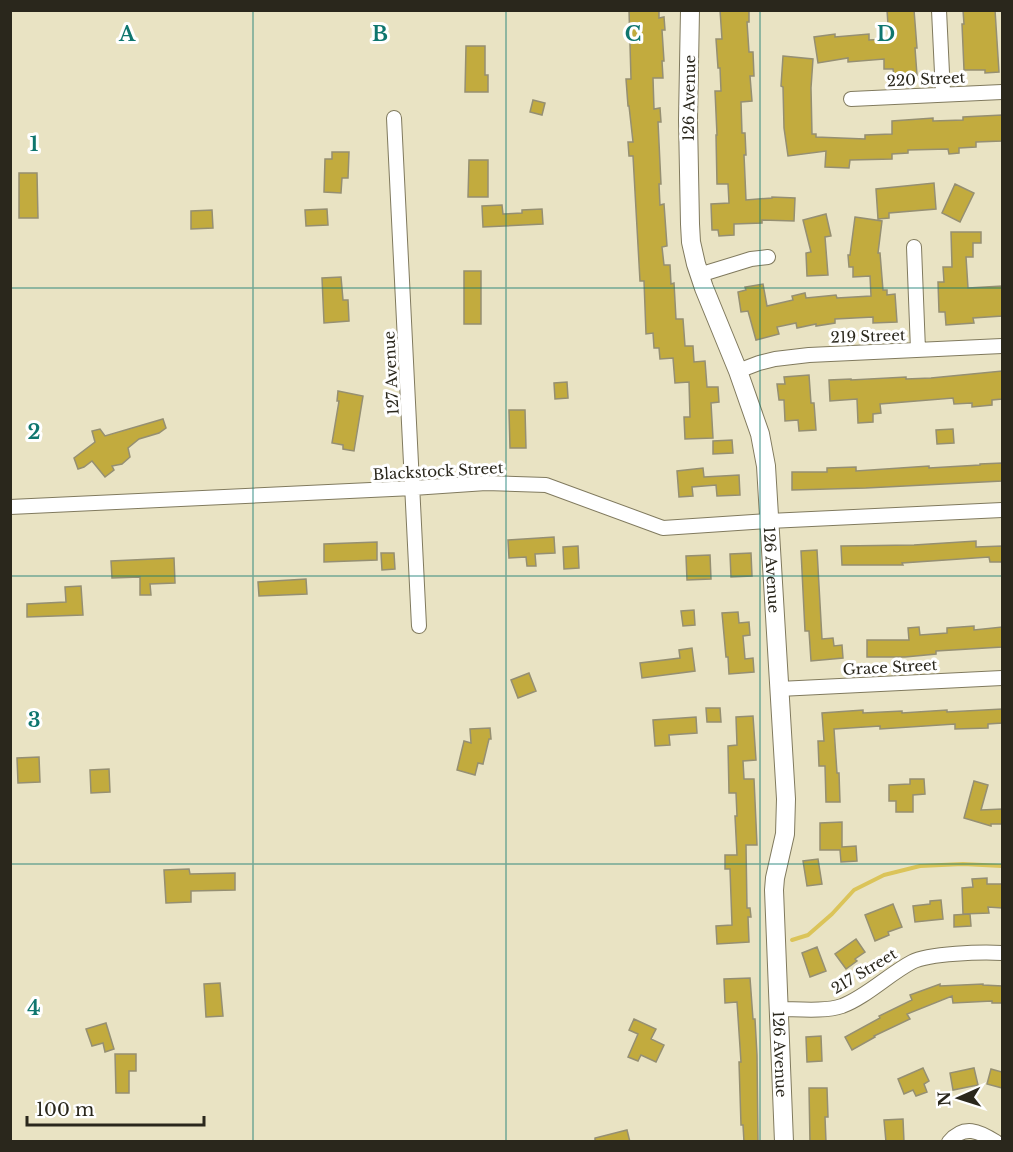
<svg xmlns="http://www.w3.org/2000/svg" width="1013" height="1152" font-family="'Libre Baskerville',serif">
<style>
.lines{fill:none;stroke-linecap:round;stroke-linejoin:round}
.stream{stroke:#dbc459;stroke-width:4}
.building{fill:#c2ab3e;stroke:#958f72;stroke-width:1.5}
.minor-casing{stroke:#807a5e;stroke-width:16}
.tertiary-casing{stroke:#807a5e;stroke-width:20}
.minor{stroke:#fff;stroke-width:14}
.tertiary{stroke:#fff;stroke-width:18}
.grid{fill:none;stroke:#0f766e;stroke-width:1.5;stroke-opacity:0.55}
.labels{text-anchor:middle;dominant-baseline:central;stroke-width:6;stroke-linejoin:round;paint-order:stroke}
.street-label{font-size:15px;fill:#2a271c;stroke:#fff}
.grid-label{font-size:20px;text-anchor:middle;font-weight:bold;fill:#0f766e;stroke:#fff;stroke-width:6;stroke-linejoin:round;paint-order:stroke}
</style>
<rect width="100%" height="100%" fill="#e9e3c3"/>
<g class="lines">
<path class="stream" d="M792,940l16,-5 24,-21 22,-24 30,-15 36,-9 43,-2 39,2"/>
</g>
<path class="building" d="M629,10h30v8l5,-1 1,13h-3l2,31h-2l1,17h-10l1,31 6,-1 1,14h-3l3,62h-2l1,21 4,-1 3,42 -5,1 2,18h6l1,19 3,-1 2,36h7l2,27h8l1,16 11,-1 2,26h11l1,15 -8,1 2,35 -28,1 -1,-22h6l-1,-35 -14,1 -2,-25 -13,1 -1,-11h-5l-1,-15 -7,1 -2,-53h-4l-7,-125h-4l-1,-14h5l-4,-36h-1l-2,-27h5z
M720,10h29v12h-2l2,30h4l1,24h-4l2,25 -11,1 1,31h3l1,22h-2l2,45 26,-2v-1l23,1 -1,23 -32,-1v3l-28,1v11l-15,1 -1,-6h-6l-1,-26 18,-1 -1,-19h-11l-1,-49h1l-2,-44h6l-1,-23h-2l-2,-29h6z
M887,10h27l3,38h-2l2,27 -23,2 -1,-8h-9v-10l-36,3v-4l-30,5 -4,-26 21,-3v3l34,-3v6l20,-1z
M963,10h32l4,62 -14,1v-3h-21l-2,-46h2z
M466,46h19v29h3v17h-23z
M783,56l30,3 -2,29 1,46h4v3l49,2v-4l27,-1v-13l41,-3v3l30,-1v-3l39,-2v26l-26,1v5l-17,1v5l-10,1 -1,-5 -40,1v3l-16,1v5l-42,1 -1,8 -24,-1 1,-16 -38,5 -4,-28 -1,-41 -2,-1z
M533,100l12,3 -3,12 -12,-3z
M332,152h17l-1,26h-6l-1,15 -17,-1 1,-33h7z
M469,160h19v37h-20z
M19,173h18l1,45h-19z
M934,183l2,26 -47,4v5l-11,1 -2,-30z
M955,184l19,9 -14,29 -18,-9z
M502,205l1,9 19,-1v-3l20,-1 1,15 -60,3 -1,-21z
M327,209l1,16 -22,1 -1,-16z
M212,210l1,18 -22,1v-18z
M826,214l5,22 -6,1 3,38 -21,1 -1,-23 5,-1 -8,-32z
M855,217l27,4 -4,32h2l3,37h4v5l8,-1 2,28 -24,1v-6l-38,2v4l-19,3v-2l-19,4 -1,-5 -19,4 2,7 -23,6 -8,-29 -7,1 -3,-20 8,-2 -1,-3 18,-3 4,22 26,-6 -1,-4 13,-3 1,5 30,-3 1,3 34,-2 -1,-20 -17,1v-10h-4l-1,-12h2z
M951,232h30v11h-8v14h-7l2,31 34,-2v30l-29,2 1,5 -28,2 -1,-13h-6l-1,-30h6l-1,-15h9z
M464,271h17v53h-17z
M341,277l2,23h5l1,21 -25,2 -2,-45z
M1002,371v28l-10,1v5l-20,2v-4l-18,1 -1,-6 -73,6 1,9 -8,1v8l-15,1 -1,-24 -27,2 -1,-21 22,-1v1l55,-3v2l25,-1z
M809,375l2,28h3l2,27 -17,1 -1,-11 -13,1 -1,-21h-5l-2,-16h8l-1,-7z
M567,382l1,16 -13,1 -1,-16z
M338,391l25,5 -9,55 -11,-2v-4l-11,-2 7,-42h-2z
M509,410h16l1,38h-16z
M163,419l3,9 -7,5 -20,6 -11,9 2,9 -8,7 -10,2 2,4 -9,7 -13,-16 -8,6 -6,2 -4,-11 21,-16 -3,-11 8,-2 5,7z
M953,429l1,14 -17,1 -1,-14z
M732,440l1,13 -20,1v-13z
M1002,463v18l-136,7 -74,2v-18h35v-4l29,-1v4l73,-5v2l51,-3v-1z
M703,468l1,9 35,-2 1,20 -23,1 -1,-11 -24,2 1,9 -14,1 -2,-26z
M554,537l1,16 -20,1 1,12h-9l-1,-9 -17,1 -1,-18z
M976,541v6l26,-1v16h-12l-1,-5 -87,6 1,2h-61l-1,-19 73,-1z
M377,542v18l-53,2v-18z
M578,546l1,22 -15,1 -1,-22z
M817,550l5,89 11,-1 1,8 8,-1 1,13 -32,3 -2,-30h-4l-4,-80z
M381,553h13l1,16 -13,1z
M751,553l1,23 -21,1 -1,-23z
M710,555l1,24 -24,1 -1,-24z
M174,558l1,25 -25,1 1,11h-11v-18l-28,1 -1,-17z
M306,579l1,15 -48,2 -1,-14z
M81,586l2,29 -56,2v-13l39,-2 -1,-15z
M694,610l1,15 -12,1 -2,-15z
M738,612l1,11 10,-1 1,13 -7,1 2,23 8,-1 1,14 -25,2 -1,-17h-2l-4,-44z
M974,626v4l28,-3v20l-66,4v3l-31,3h-38v-17h42l-1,-12 11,-1 1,8 27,-2v-5z
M692,648l3,23 -53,7 -2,-15 40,-5 -1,-8z
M529,673l7,18 -18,7 -7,-18z
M706,708h14l1,14h-14z
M1002,709v14l-14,1v4l-33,1v-5l-75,5v-3l-46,3 3,44h2l1,29h-14l-1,-36h-6l-1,-25h6l-2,-28 41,-3v3l39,-2v2l45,-3v2z
M753,716l3,44 -13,1 1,18h10l3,66h-11l1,63h3l1,9h-3l1,25 -32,2 -1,-18 16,-1 -2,-56h-5v-14h12l-2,-39h2l-1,-23h-7l-1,-47 9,-1 -1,-28z
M696,717l1,16 -28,2 1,10 -15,1 -2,-26z
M490,728l1,11h-2l-6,25 -5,-1 -3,12 -18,-5 7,-29 7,2 -1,-14z
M39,757l1,25 -22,1 -1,-25z
M109,769l1,23 -19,1 -1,-23z
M910,779h14l1,15 -12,1v17h-17v-11h-7v-16l21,-1z
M974,781l14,4 -7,25 21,-1v15h-11v2l-27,-8z
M842,822v25l14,-1 1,15 -16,1 -1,-12h-20v-27z
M818,859l4,25 -15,2 -4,-25z
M189,869l1,5 45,-1v17l-44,1v11l-25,1 -2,-33z
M987,878v6h15v24l-14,-1 1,6 -26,1 -1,-26 11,-1 -1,-8z
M941,900l2,19 -28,3 -2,-16 17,-2v-3z
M893,904l9,23 -14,5 1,3 -14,6 -10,-26z
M970,914l1,12 -17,1v-12z
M856,939l9,13 -10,7 2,2 -11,8 -11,-15z
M817,947l9,24 -16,6 -8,-24z
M750,978l3,41h2l2,36 1,87h-14l-1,-17h-2l-2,-63h2l-4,-60 -12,1 -1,-24z
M220,983l3,33 -17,1 -2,-33z
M940,984v2l43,-2v1l19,1v17h-10v-2l-39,2 -1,-7 -45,18 3,5 -36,17 1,1 -23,13 -7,-13 35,-19 -1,-2 33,-16 -2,-5z
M634,1019l22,10 -5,10 13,6 -8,17 -15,-7 -3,6 -10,-4 10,-23 -9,-4z
M106,1023l8,26 -9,3 -2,-9 -11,3 -6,-17z
M821,1036l1,25 -15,1 -1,-25z
M115,1054h21v17h-7v22h-13z
M923,1068l6,13 -5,3 3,8 -11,4 -3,-6 -9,4 -6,-15z
M974,1068l4,17 -25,5 -3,-17z
M991,1069l11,3v16l-15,-4z
M809,1088h18l1,29h-3l1,25h-16z
M903,1119l1,23h-18l-2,-22z
M627,1130l3,12h-35v-4z"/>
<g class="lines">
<g class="minor-casing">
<path id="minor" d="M939,10l4,84
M851,99l151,-7
M394,118l25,508
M914,247l4,103
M699,275l52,-16 17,-2
M738,371l21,-8 16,-4 34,-4 193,-9
M10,507l403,-19 73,-5 60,2 117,43 106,-7 233,-11
M779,689l223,-11
M778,1009c19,0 46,3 64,-3 24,-9 47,-32 70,-44 17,-9 70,-10 90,-9
M949,1142c15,-18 30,-11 47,0"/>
</g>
<g class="tertiary-casing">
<g id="tertiary">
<path id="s1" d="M690,10l-2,110 2,104 1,18 5,22 8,24 34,83 22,63 6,32 20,333 -1,35 -10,44 -1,12 10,252"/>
</g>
</g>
<use href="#minor" class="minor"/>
<use href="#tertiary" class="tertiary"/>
</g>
<path class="grid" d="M253,10v1132M506,10v1132M760,10v1132M10,288h992M10,576h992M10,864h992"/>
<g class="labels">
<g class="street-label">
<text transform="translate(926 79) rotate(-3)">220 Street</text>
<text transform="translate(689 98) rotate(-89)">126 Avenue</text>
<text transform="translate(868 336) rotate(-2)">219 Street</text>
<text transform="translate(391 373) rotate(-93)">127 Avenue</text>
<text transform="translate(438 471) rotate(-3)">Blackstock Street</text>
<text stroke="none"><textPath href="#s1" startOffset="573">126 Avenue</textPath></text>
<text transform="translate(890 667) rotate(-3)">Grace Street</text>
<text transform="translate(864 971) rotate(-31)">217 Street</text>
<text stroke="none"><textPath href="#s1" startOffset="1059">126 Avenue</textPath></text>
</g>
</g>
<g class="grid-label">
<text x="127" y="41">A</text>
<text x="380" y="41">B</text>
<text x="633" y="41">C</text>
<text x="886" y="41">D</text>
<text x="34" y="151">1</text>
<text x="34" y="439">2</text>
<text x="34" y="727">3</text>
<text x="34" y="1015">4</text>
</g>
<rect width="1013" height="1152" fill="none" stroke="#2a271c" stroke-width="24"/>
<g transform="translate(959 1098) rotate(267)" stroke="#ffffff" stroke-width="4.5" paint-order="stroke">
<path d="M0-4.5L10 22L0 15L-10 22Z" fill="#2a271c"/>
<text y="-9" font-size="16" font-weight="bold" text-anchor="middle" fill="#2a271c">N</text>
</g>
<path d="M27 1116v9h177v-9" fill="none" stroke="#2a271c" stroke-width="3"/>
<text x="36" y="1116" font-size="18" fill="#2a271c" stroke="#ffffff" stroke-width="4.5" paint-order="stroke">100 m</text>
</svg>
